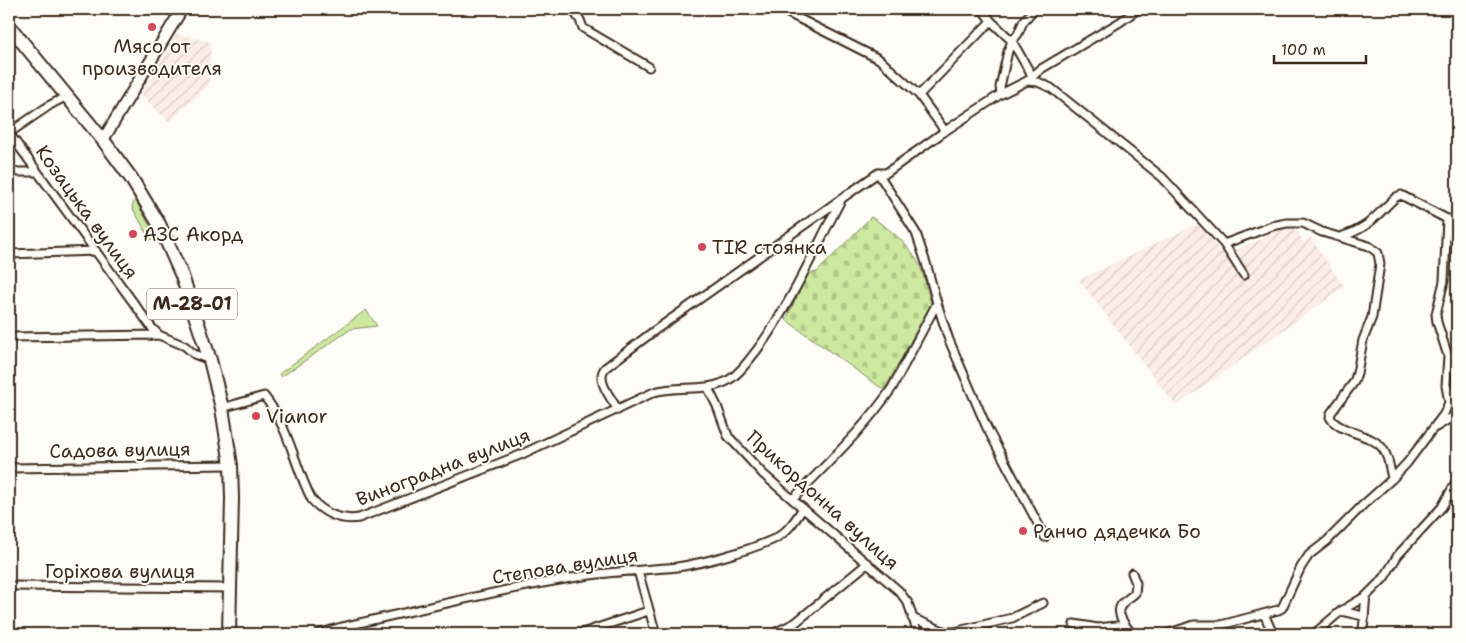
<svg xmlns="http://www.w3.org/2000/svg" width="1466" height="643" font-family="'Shantell Sans',sans-serif">
<style>
.industrial{fill:url(#industrial-furrows)}
.grass{fill:#cde9a0;stroke:#848a5f}
.cemetery{fill:url(#cemetery-stones);stroke:#848a5f}
.lines{fill:none;stroke-linecap:round;stroke-linejoin:round}
.street-casing{stroke:#3b2a1e;stroke-width:11}
.secondary-casing{stroke:#3b2a1e;stroke-width:14}
.highway-casing{stroke:#3b2a1e;stroke-width:16}
.street{stroke:#fdfcf7;stroke-width:7}
.secondary{stroke:#fdfcf7;stroke-width:10}
.highway{stroke:#fdfcf7;stroke-width:12}
.poi-dot{fill:#d1495b;stroke:#fdfcf7;stroke-width:2}
.labels{text-anchor:middle;dominant-baseline:central;stroke-width:4;stroke-linejoin:round;paint-order:stroke}
.shield{fill:#fdfcf7;stroke:#75695f;stroke-width:1}
.shield-label{font-size:18px;font-weight:bold;fill:#3b2a1e}
.poi-label{font-size:19px;fill:#3b2a1e;stroke:#fdfcf7;text-anchor:start}
.street-label{font-size:19px;fill:#3b2a1e;stroke:#fdfcf7}
</style>
<defs>
<pattern id="industrial-furrows" width="10" height="10" patternUnits="userSpaceOnUse" patternTransform="scale(1.25)"><rect width="10" height="10" fill="#fcede6"/><path d="M-1 1l2-2M0 10L10 0M9 11l2-2" fill="none" stroke="#d9cbc5"/></pattern>
<pattern id="cemetery-stones" width="16" height="16" patternUnits="userSpaceOnUse" patternTransform="scale(1.25)"><rect width="16" height="16" fill="#cde9a0"/><path d="M2 7V4a2 2 0 0 1 4 0v3zM10 15v-3a2 2 0 0 1 4 0v3z" fill="#b1c889"/></pattern>
</defs>
<rect width="100%" height="100%" fill="#fdfcf7"/>
<filter id="ink" filterUnits="userSpaceOnUse"><feTurbulence type="fractalNoise" baseFrequency=".02" numOctaves="2"/><feDisplacementMap in="SourceGraphic" scale="10" xChannelSelector="R" yChannelSelector="G"/><feConvolveMatrix kernelMatrix="1 2 1 2 8 2 1 2 1" color-interpolation-filters="sRGB"/></filter>
<g filter="url(#ink)">
<path class="industrial" d="M177,34l34,8 -2,43 -40,37 -28,-28z
M1197,224l27,31 43,-18 -1,-3 12,-4 11,-1 9,3 5,10 8,-4 33,49 -168,119 -97,-126z"/>
<path class="grass" d="M135,199l23,42 -8,-2 -18,-32z
M366,310l11,16 -26,3 -70,48 -2,-3z"/>
<path class="cemetery" d="M871,217c19,12 39,28 49,49 5,12 7,25 11,38l-47,86 -98,-70 21,-46 10,-2z"/>
<g class="lines">
<g class="street-casing">
<path id="street" d="M572,9l8,11 3,8 66,39
M780,9l99,50 40,36 26,36
M982,9l9,12 21,20 20,35
M1027,81l11,1 13,6 111,89 62,67 20,31
M1001,94l-1,-7 8,-36 4,-10 6,-7 5,-12 11,-13
M919,95l72,-74
M67,96l-17,9 -41,28 143,195 7,7 26,11 9,8 16,6
M9,172h28
M878,173l38,60 10,30 11,40 12,37 38,88 58,109
M1340,237c30,-9 35,-21 56,-40l5,-2 46,24h10
M1224,244l48,-18 15,-3h16l19,9 47,14 9,7 2,11 -8,53 -9,23 -6,33 -3,9 -23,31 -1,4c8,16 42,16 53,32 6,8 7,21 9,30
M9,254l87,-3
M9,337l150,-2
M1446,386l11,13
M708,388l9,18 11,30 35,38 136,117 9,12 10,31
M222,408l42,-12c27,34 29,68 48,104 13,14 28,21 47,18l161,-63 134,-63c24,-7 50,0 71,-10 13,-6 23,-21 32,-32 34,-46 57,-99 84,-150
M618,410c-6,-11 -23,-30 -13,-42l49,-37 224,-158h8l59,-42 56,-37 26,-13 14,-12 79,-47 18,-13
M1436,427l21,-13
M9,468l222,-3
M793,499c34,-36 71,-70 99,-111l45,-85
M638,571l18,63
M9,586l222,2
M1341,611l22,5
M1264,614l9,20
M912,618l34,14h8l58,-14 31,-15
M1074,624l24,4 27,-3
M318,634l20,-6c84,-19 167,-40 252,-53 29,-4 58,-5 87,-8 27,-4 70,-16 95,-27 14,-6 23,-19 31,-32
M579,634l69,-23
M772,634l23,-11 73,-60
M1132,634c-5,-7 -18,-20 -10,-30 3,-4 9,-7 13,-11l1,-10 -4,-10
M1166,634l28,-9h27l57,-15 4,-2 19,-41 8,-12 18,-14 36,-36 29,-26 15,-16 37,-49 5,-12 -3,-16 2,-30 -11,-34 -1,-8 8,-33 3,-62
M1314,634l27,-23 25,-15 18,-18 14,-23 44,-48 15,-27
M1362,634c3,-12 2,-25 4,-38"/>
</g>
<g class="secondary-casing">
<path id="secondary" d="M103,140l79,-131"/>
</g>
<g class="highway-casing">
<path id="highway" d="M9,26l94,114 28,38 28,46 23,52 28,84 12,48 9,57 1,33 -3,136"/>
</g>
<use href="#street" class="street"/>
<use href="#secondary" class="secondary"/>
<use href="#highway" class="highway"/>
</g>
</g>
<g class="poi-dot">
<circle cx="152" cy="27" r="5"/>
<circle cx="133" cy="234" r="5"/>
<circle cx="702" cy="247" r="5"/>
<circle cx="256" cy="416" r="5"/>
<circle cx="1023" cy="531" r="5"/>
</g>
<g class="labels">
<rect class="shield" x="147" y="288.5" width="90" height="31" rx="4"/>
<g class="shield-label">
<text x="192" y="304">М-28-01</text>
</g>
<g class="poi-label">
<text x="152" y="46" text-anchor="middle">Мясо от<tspan x="152" dy="22">производителя</tspan></text>
<text x="143" y="234">АЗС Акорд</text>
<text x="712" y="247">TIR стоянка</text>
<text x="266" y="416">Vianor</text>
<text x="1033" y="531">Ранчо дядечка Бо</text>
</g>
<g class="street-label">
<text transform="translate(87 212) rotate(54)">Козацька вулиця</text>
<text transform="translate(120 450) rotate(-1)">Садова вулиця</text>
<text transform="translate(443 467) rotate(-21)">Виноградна вулиця</text>
<text transform="translate(823 500) rotate(42)">Прикордонна вулиця</text>
<text transform="translate(565 566) rotate(-9)">Степова вулиця</text>
<text x="120" y="571">Горіхова вулиця</text>
</g>
</g>
<rect width="1466" height="643" fill="none" stroke="#fdfcf7" stroke-width="30"/>
<rect x="15" y="15" width="1436" height="613" fill="none" stroke="#3b2a1e" stroke-width="2" filter="url(#ink)"/>
<path d="M1274 55v8h92v-8" fill="none" stroke="#3b2a1e" stroke-width="2.5"/>
<text x="1281" y="55" font-size="15" fill="#3b2a1e" stroke="#fdfcf7" stroke-width="4" paint-order="stroke">100 m</text>
</svg>
